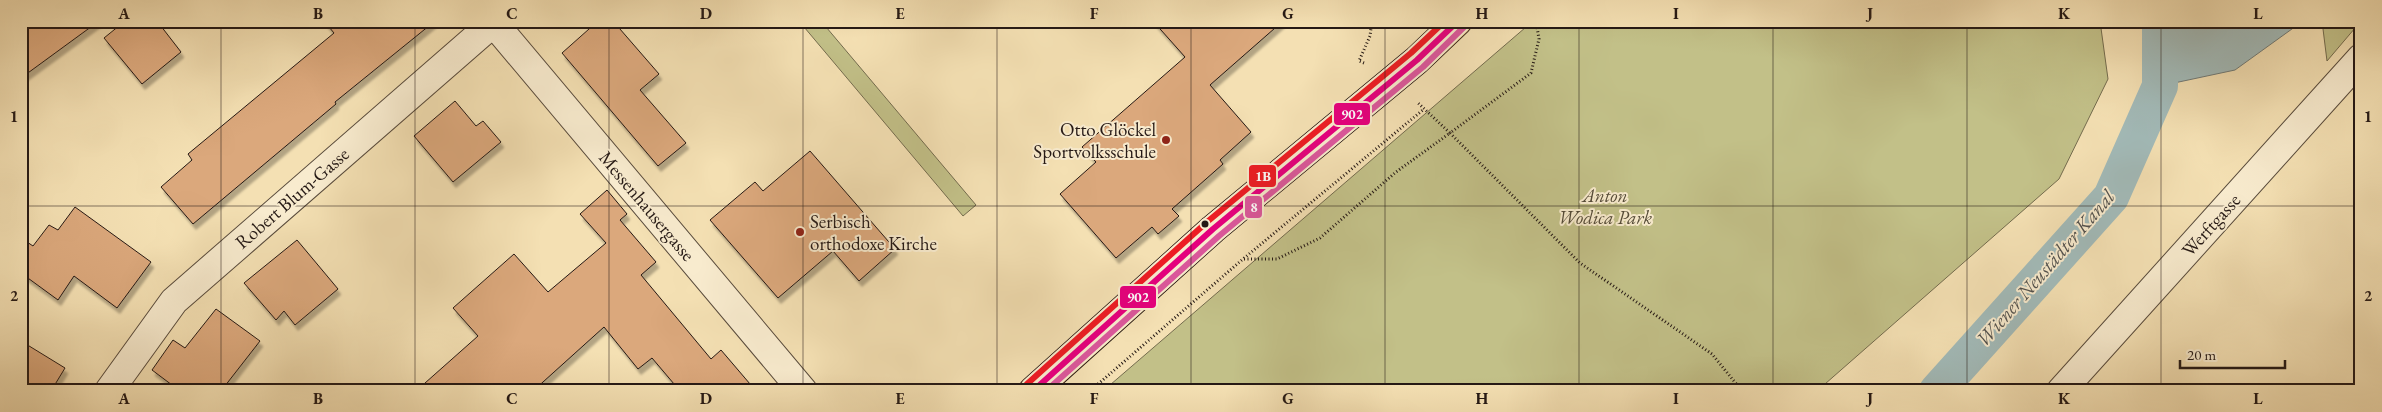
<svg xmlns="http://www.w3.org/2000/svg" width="2382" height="412" font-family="'EB Garamond',serif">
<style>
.green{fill:#c2c088;stroke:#746c4e}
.water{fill:#a2bab8;stroke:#707a77}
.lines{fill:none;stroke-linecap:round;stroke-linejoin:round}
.canal{stroke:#a2bab8;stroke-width:36}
.building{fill:#dba87b;stroke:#251915;filter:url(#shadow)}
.minor-casing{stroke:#594b3c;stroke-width:30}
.major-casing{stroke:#251915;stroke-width:30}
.path{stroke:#251915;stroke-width:3;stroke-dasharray:1 2.5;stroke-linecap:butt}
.minor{stroke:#f8ebce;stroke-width:28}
.major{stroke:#eac07a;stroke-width:28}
.bus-1-casing{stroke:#f8ebce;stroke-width:10}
.bus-2-casing{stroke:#f8ebce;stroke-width:10}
.bus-3-casing{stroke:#f8ebce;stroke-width:10}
.bus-1{stroke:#e5007d;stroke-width:6}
.bus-2{stroke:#db579b;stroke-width:6}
.bus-3{stroke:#ed1c24;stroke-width:6}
.grid{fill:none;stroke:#251915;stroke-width:1;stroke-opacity:0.55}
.poi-dot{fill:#8f2418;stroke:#f8ebce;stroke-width:2}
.bus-dot{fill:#251915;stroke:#f8ebce;stroke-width:2}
.labels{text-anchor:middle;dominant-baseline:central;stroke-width:4;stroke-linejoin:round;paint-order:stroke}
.poi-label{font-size:19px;fill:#251915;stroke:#f8ebce;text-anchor:end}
.park-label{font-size:19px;font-style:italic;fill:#544b38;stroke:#f8ebce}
.street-label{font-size:19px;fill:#251915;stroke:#f8ebce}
.water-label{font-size:20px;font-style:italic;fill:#51514e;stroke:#f8ebce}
.line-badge{stroke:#f8ebce;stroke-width:2}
.badge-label{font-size:14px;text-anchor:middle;font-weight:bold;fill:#fff}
.neatline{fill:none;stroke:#251915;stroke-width:2}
.grid-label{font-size:16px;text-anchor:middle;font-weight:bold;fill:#251915}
</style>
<defs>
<filter id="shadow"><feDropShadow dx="3" dy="5.5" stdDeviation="1" flood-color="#0004"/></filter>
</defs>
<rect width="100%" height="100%" fill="#f4e0b3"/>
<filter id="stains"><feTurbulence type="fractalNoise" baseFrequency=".004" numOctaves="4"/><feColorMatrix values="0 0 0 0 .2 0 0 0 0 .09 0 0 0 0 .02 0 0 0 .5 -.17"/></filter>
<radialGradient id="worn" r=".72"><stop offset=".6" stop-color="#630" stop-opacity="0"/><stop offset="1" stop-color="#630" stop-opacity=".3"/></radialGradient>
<path class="green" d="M799,21h22l155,184 -13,11z
M1533,21h567l8,58 -49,100 -242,212h-714z
M2322,21h39l-34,40z"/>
<path class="water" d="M2160,21h143l-68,49 -75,16z"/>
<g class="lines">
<path class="canal" d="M1937,391l174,-194 49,-111v-65"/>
</g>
<path class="building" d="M21,21h78l-78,57z
M125,21h32l24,31 -39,32 -38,-46z
M324,21h111l-100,81 1,2 -143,120 -32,-37 31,-27 -4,-6 146,-121z
M598,21h15l46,53 -19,16 46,53 -28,23 -96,-113z
M1153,21h130l-73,64 41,47 -31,28 3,4 -51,45 7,7 -21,18 -6,-7 -36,31 -56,-64 36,-32 -14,-15 103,-90z
M455,101l21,25 7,-5 18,21 -48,40 -39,-46z
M810,151l85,98 -36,32 -26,-30 -55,47 -68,-78 45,-38 8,9z
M607,190l20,24 -7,6 36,42 -15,13 70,84 10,-9 35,41h-76l-28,-33 -14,11 -34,-42 -71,64h-117l62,-55 -25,-28 61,-54 34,38 58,-49 -26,-29z
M75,207l76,55 -34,46 -43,-32 -16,24 -37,-27v-35l12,8 16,-21 9,5z
M297,240l41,49 -43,36 -11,-14 -8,9 -32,-37z
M216,309l44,32 -39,50h-41l-28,-21 21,-30 12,8z
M21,341l44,27 -14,23h-30z"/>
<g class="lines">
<g class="minor-casing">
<path id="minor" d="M492,21l311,370
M109,391l65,-90 319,-278
M2061,391l300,-333"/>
</g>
<g class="major-casing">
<path id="major" d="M1033,391l180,-162 204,-169 41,-39"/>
</g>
<path class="path" d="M1536,21l3,18 -8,34 -81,60 130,130 132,91 30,37
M1364,63l-5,-2 11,-25 2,-15
M1244,259h33l43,-21 76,-66 54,-39 -33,-31
M1090,391l153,-132 181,-150"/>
<use href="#minor" class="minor"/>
<use href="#major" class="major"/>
<g class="bus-1-casing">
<path id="bus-1" d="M1033,391l180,-162 204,-169 41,-39"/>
</g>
<g class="bus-2-casing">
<path id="bus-2" d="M1046,391l173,-155 204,-169 41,-40"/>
</g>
<g class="bus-3-casing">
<path id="bus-3" d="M1027,384l180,-162 204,-169 34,-32"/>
</g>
<use href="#bus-1" class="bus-1"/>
<use href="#bus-2" class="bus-2"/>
<use href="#bus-3" class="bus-3"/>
</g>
<path class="grid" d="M221,21v370M415,21v370M609,21v370M803,21v370M997,21v370M1191,21v370M1385,21v370M1579,21v370M1773,21v370M1967,21v370M2161,21v370M21,206h2340"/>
<g class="poi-dot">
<circle cx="1166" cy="140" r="5"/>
<circle cx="800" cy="232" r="5"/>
</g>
<circle class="bus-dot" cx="1205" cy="224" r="4.5"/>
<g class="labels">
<g class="poi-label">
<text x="1156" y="129">Otto Glöckel<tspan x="1156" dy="22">Sportvolksschule</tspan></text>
<text x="810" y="221" text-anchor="start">Serbisch<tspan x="810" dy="22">orthodoxe Kirche</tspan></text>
</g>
<g class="park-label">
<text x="1605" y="195">Anton<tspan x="1605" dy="22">Wodica Park</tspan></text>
</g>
<g class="street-label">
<text transform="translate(292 198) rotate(-41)">Robert Blum-Gasse</text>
<text transform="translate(647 206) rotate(50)">Messenhausergasse</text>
<text transform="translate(2211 225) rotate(-48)">Werftgasse</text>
</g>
<g class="water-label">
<text transform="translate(2045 268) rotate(-49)">Wiener Neustädter Kanal</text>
</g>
</g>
<g class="line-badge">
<rect x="1333" y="102" width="38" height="24" rx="5" fill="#e5007d"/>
<rect x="1248" y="164" width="29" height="24" rx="5" fill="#ed1c24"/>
<rect x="1244" y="195" width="19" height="24" rx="5" fill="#db579b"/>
<rect x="1119" y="285" width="38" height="24" rx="5" fill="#e5007d"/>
</g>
<g class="badge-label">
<text x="1352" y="119">902</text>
<text x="1263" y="181">1B</text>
<text x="1254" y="212">8</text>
<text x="1138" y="302">902</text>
</g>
<rect width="2382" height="412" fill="none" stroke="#f4e0b3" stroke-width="55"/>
<path d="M2180 360v8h105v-8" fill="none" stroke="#251915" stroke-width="2.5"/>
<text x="2187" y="360" font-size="15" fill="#251915" stroke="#f8ebce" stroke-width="4" paint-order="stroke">20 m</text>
<rect x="28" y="28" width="2326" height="356" class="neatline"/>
<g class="grid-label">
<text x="124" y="19">A</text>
<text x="318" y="19">B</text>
<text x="512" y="19">C</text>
<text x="706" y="19">D</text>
<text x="900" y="19">E</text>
<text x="1094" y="19">F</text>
<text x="1288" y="19">G</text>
<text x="1482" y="19">H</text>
<text x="1676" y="19">I</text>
<text x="1870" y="19">J</text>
<text x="2064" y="19">K</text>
<text x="2258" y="19">L</text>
<text x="14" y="122">1</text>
<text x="2368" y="122">1</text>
<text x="14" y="301">2</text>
<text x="2368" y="301">2</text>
<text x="124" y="404">A</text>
<text x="318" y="404">B</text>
<text x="512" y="404">C</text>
<text x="706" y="404">D</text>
<text x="900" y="404">E</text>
<text x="1094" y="404">F</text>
<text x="1288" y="404">G</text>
<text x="1482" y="404">H</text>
<text x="1676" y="404">I</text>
<text x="1870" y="404">J</text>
<text x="2064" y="404">K</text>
<text x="2258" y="404">L</text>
</g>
<rect width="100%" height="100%" filter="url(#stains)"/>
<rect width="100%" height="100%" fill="url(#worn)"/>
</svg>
